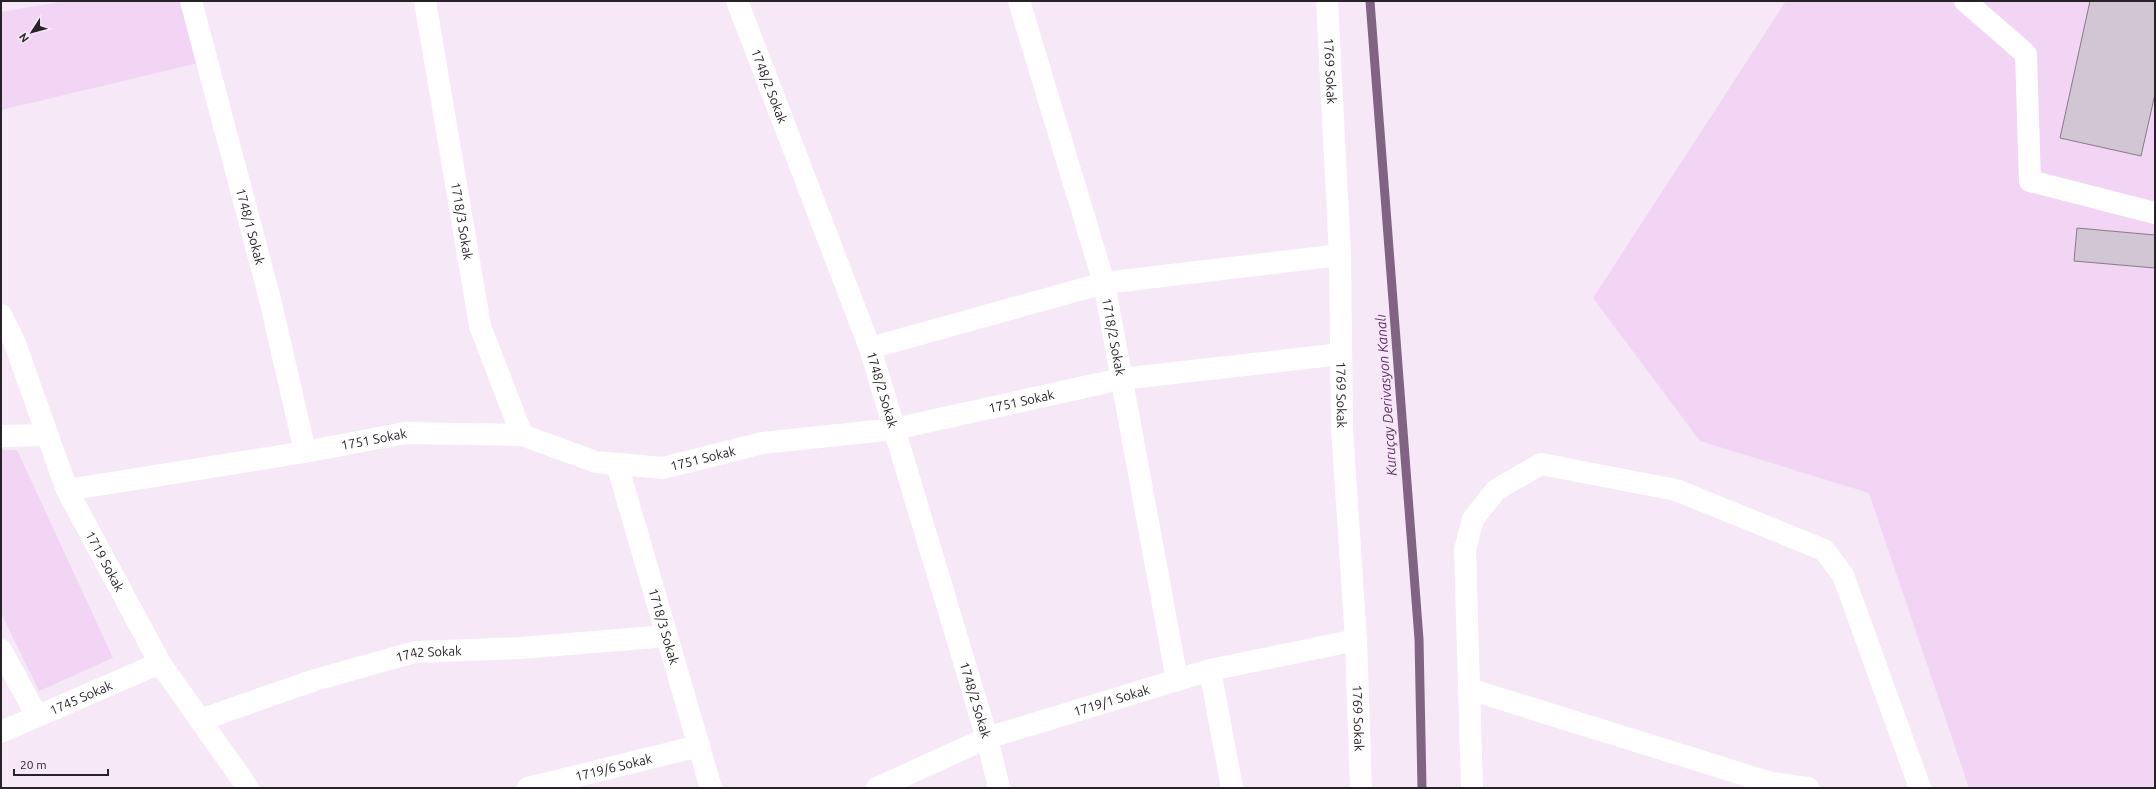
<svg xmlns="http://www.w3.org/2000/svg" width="2156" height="789" font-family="Ubuntu,sans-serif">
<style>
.green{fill:#f2d4f5}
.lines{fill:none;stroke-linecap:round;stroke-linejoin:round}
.stream{stroke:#816484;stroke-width:9}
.building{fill:#d2c5d4;stroke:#877b88}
.minor{stroke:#fff;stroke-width:22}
.major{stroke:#fff;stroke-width:22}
.labels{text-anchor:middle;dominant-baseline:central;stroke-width:3.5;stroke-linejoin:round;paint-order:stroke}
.street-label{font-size:13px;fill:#272227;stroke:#f6e8f7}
.water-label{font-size:14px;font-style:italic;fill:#613068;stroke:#f6e8f7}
</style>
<rect width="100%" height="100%" fill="#f6e8f7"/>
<path class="green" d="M65,1h117l25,60 -206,49v-98z
M1786,1h369v787h-186l-100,-295 -169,-52 -107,-143z
M1,450h16l96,208 -74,33 -38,-78z"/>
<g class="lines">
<path class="stream" d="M1370,1l49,638 3,149"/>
</g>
<path class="building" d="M2090,1h65v93l-14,62 -81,-18z
M2077,228l78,7v33l-81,-7z"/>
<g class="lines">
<g class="minor">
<path id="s1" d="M191,1l79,298 35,153"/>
<path id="s2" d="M425,1l55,325 42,109"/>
<path id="s3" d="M737,1l133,347 117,390 12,50"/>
<path id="s4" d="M1019,1l85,282 73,397"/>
<path d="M1965,1l61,53 4,127 125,32"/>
<path id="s5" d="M1,315l13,26 53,149 93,173 88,125"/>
<path d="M870,348l234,-65 236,-28"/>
<path d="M1,436l46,-1"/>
<path id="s6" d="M617,464l94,324"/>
<path id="s7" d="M67,490l238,-38 100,-19 117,2 74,27 67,6 100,-25 131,-14 227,-50 220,-25"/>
<path d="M1,650l36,66"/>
<path d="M1210,670l22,118"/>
<path d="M1469,689l302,94 37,5"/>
<path id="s8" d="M200,720l115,-40 100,-28 106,-4 146,-12"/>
<path id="s9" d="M1,732l159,-69"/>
<path id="s10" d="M528,788l171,-42"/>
<path id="s11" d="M877,788l110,-50 223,-68 146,-30"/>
<path d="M1472,788l-7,-238 8,-31 23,-29 45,-26 135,26 148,60 19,25 77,213"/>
</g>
<path class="major" id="s12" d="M1327,1l13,254 2,173 14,212 5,148"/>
</g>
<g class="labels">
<g class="street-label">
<text stroke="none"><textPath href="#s12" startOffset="70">1769 Sokak</textPath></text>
<text stroke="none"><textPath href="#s3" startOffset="91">1748/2 Sokak</textPath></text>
<text stroke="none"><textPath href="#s2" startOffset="223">1718/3 Sokak</textPath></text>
<text stroke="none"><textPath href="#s1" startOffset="233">1748/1 Sokak</textPath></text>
<text stroke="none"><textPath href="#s4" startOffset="349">1718/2 Sokak</textPath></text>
<text stroke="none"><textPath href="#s3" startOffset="415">1748/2 Sokak</textPath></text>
<text stroke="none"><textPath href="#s12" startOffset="394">1769 Sokak</textPath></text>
<text stroke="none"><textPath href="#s7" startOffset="971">1751 Sokak</textPath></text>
<text stroke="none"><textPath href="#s7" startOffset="311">1751 Sokak</textPath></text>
<text stroke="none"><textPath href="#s7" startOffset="647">1751 Sokak</textPath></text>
<text stroke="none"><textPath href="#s5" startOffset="268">1719 Sokak</textPath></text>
<text stroke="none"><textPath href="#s6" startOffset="169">1718/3 Sokak</textPath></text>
<text stroke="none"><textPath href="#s8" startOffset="239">1742 Sokak</textPath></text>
<text stroke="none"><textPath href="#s9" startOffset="87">1745 Sokak</textPath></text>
<text stroke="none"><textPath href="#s3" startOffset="739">1748/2 Sokak</textPath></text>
<text stroke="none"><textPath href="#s11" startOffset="251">1719/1 Sokak</textPath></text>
<text stroke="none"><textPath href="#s12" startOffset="718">1769 Sokak</textPath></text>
<text stroke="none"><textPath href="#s10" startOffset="88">1719/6 Sokak</textPath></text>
</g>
<g class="water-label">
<text transform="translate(1386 395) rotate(-94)">Kuruçay Derivasyon Kanalı</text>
</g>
</g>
<rect width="2156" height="789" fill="none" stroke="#272227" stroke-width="4"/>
<g transform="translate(32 32) rotate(234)" stroke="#f6e8f7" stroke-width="3" paint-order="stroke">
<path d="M0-3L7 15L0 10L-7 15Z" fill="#272227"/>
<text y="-6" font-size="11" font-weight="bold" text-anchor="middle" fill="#272227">N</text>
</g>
<path d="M14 769v6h94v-6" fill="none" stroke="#272227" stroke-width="2"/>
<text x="20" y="769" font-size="12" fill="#272227" stroke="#f6e8f7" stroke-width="3" paint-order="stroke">20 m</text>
</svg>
